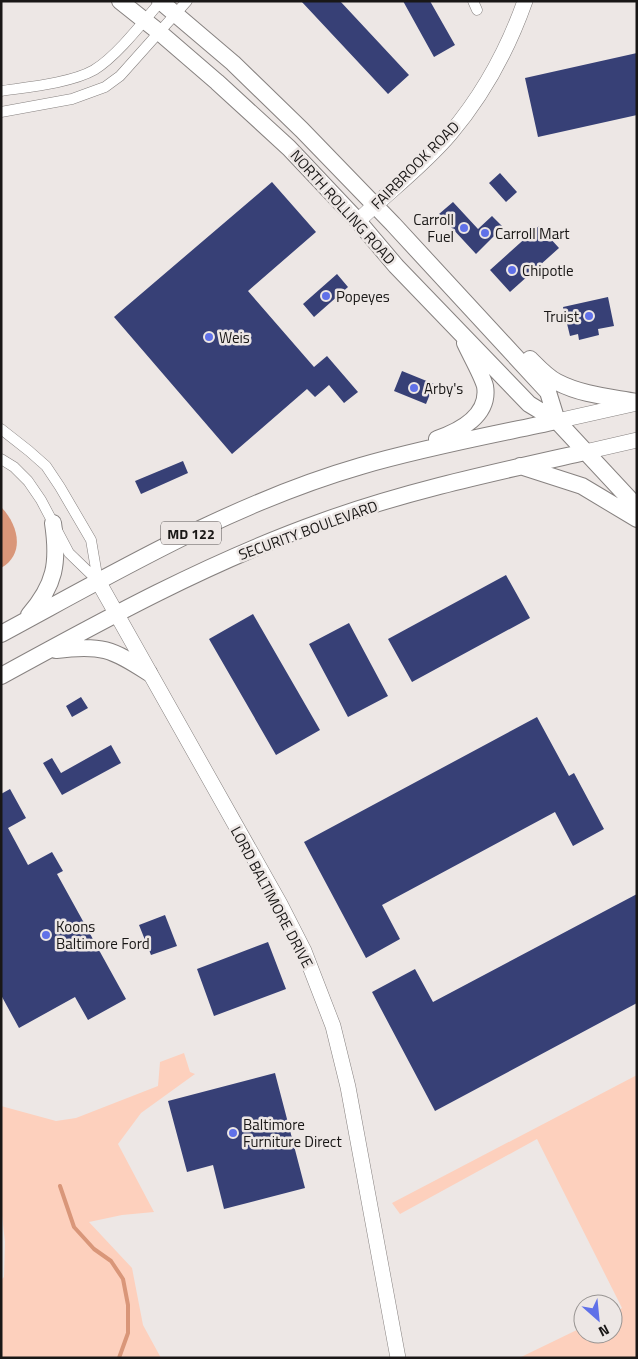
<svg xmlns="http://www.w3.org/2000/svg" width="638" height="1359" font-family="'Titillium Web',sans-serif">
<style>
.green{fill:#fdd0bd}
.water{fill:#d99679}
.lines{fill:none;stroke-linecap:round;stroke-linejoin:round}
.stream{stroke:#d99679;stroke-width:4}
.building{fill:#374076}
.street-casing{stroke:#878280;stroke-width:11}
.secondary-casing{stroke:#878280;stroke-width:16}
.primary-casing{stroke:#878280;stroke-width:18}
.street{stroke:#fff;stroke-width:10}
.secondary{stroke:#fff;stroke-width:15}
.primary{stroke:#fff;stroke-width:16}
.poi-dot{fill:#6071e8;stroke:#ede7e5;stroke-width:2}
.labels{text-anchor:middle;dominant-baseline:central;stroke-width:5;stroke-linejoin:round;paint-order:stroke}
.shield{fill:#ede7e5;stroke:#595554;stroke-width:1}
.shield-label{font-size:14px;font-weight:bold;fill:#191716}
.street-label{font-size:15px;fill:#191716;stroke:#ede7e5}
.poi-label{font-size:15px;fill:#191716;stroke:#ede7e5;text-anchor:start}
</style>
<rect width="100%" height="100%" fill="#ede7e5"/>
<path class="green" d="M184,1053l6,19 5,2 -54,39 -23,31 36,68 -32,3 -33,7 43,46 11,57 18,33h-160v-78l3,-3 1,-35 -4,-36v-100l55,15 20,-3 82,-32 2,-24z
M637,1075v283h-118l64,-31v7h30v-21l9,-5 -85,-169 -137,75 -8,-11z"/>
<path class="water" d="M1,507c17,17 25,47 0,61z"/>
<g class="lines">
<path class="stream" d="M60,1186l14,41 20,22 17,12 12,18 5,26v28l-9,25"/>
</g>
<path class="building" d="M301,1h39l69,74 -21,19z
M403,1h27l25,44 -21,12z
M637,53v62l-99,22 -13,-59z
M500,173l17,19 -11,10 -17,-19z
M272,182l44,50 -68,59 66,76 13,-11 31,36 -14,11 -15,-18 -14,12 -8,-8 -75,65 -118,-137z
M453,202l25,27 14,-13 11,11 -27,27 -37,-40z
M539,226l20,22 -49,44 -20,-22z
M337,274l11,13 -34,30 -11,-13z
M608,297l6,29 -16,3 1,6 -20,5 -1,-6 -8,2 -7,-29z
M402,371l32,13 -8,20 -32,-13z
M183,461l5,12 -47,21 -6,-13z
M506,575l24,43 -118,64 -24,-43z
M253,614l67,116 -44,25 -67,-116z
M349,623l39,73 -40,21 -39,-73z
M81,697l7,11 -16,9 -6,-11z
M537,717l32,59 5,-3 30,56 -31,17 -18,-34 -173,93 18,34 -34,19 -62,-116z
M111,745l10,18 -59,32 -19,-32 9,-5 9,15z
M10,789l16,29 -18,10 20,37 24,-13 11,19 -6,3 69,125 -38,21 -13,-23 -56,31 -18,-33v-201z
M637,894v109l-202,108 -63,-119 43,-23 18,33z
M165,915l12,31 -26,9 -12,-30z
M268,942l18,47 -72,27 -17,-47z
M275,1073l30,115 -81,21 -11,-44 -26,7 -19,-71z"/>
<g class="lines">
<g class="street-casing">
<path id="street" d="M473,1l4,9
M1,91c27,-4 70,-8 93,-21 23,-14 49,-48 67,-69
M1,112l71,-13 33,-12 15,-11 67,-75
M1,429l28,22 17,15 14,21 31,53 7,41
M1,459l13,8 14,14 13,19 28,53 29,28"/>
</g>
<g class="secondary-casing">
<path id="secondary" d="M358,221c30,-29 65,-55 92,-87 33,-39 58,-85 75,-133
M557,421l80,-18
M585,452l52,-12
M98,581l182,323 24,47 29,75 15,61 50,271"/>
</g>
<g class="primary-casing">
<path id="primary" d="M120,1l39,31 58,50 72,66 69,73 38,45 133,138 28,17 80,86
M160,1l73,62 69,67 91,94 155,168 9,29
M530,359c8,8 17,18 27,23 25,13 53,15 80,20
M437,439c23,-8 53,-24 48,-53 -3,-11 -15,-32 -20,-43
M520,466l62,20 55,33
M29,615c26,-30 30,-52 24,-92
M1,634c117,-63 232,-131 360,-168 65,-19 131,-31 196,-45
M56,650c45,-6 56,-1 93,23
M1,676c104,-57 208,-114 320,-154 85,-31 175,-50 264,-70"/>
</g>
<use href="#street" class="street"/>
<use href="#secondary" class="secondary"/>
<use href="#primary" class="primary"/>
</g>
<g class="poi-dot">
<circle cx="464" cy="228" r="5"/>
<circle cx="485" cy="233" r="5"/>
<circle cx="512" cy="270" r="5"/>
<circle cx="326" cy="296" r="5"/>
<circle cx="589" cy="316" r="5"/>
<circle cx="209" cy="337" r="5"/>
<circle cx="414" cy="388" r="5"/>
<circle cx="46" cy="935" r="5"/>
<circle cx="233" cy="1133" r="5"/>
</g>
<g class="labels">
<rect class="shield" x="161" y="521.5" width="60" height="23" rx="4"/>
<g class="shield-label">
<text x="191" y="533">MD 122</text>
</g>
<g class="street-label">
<text transform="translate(415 165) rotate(-45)">FAIRBROOK ROAD</text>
<text transform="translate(343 207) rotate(48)">NORTH ROLLING ROAD</text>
<text transform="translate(308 530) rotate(-20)">SECURITY BOULEVARD</text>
<text transform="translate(272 897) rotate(62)">LORD BALTIMORE DRIVE</text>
</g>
<g class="poi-label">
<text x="454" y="219" text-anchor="end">Carroll<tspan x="454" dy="17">Fuel</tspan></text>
<text x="495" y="233">Carroll Mart</text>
<text x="522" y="270">Chipotle</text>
<text x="336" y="296">Popeyes</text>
<text x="579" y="316" text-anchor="end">Truist</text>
<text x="219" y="337">Weis</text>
<text x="424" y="388">Arby's</text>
<text x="56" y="926">Koons<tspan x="56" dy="17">Baltimore Ford</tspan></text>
<text x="243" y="1124">Baltimore<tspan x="243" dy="17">Furniture Direct</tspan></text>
</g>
</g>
<rect width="638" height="1359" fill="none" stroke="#191716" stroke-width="5"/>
<g transform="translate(598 1319) rotate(153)"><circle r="24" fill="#ede7e5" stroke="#989492"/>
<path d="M0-4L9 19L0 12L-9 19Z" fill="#6071e8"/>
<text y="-8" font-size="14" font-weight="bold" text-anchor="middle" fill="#191716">N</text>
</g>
</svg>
